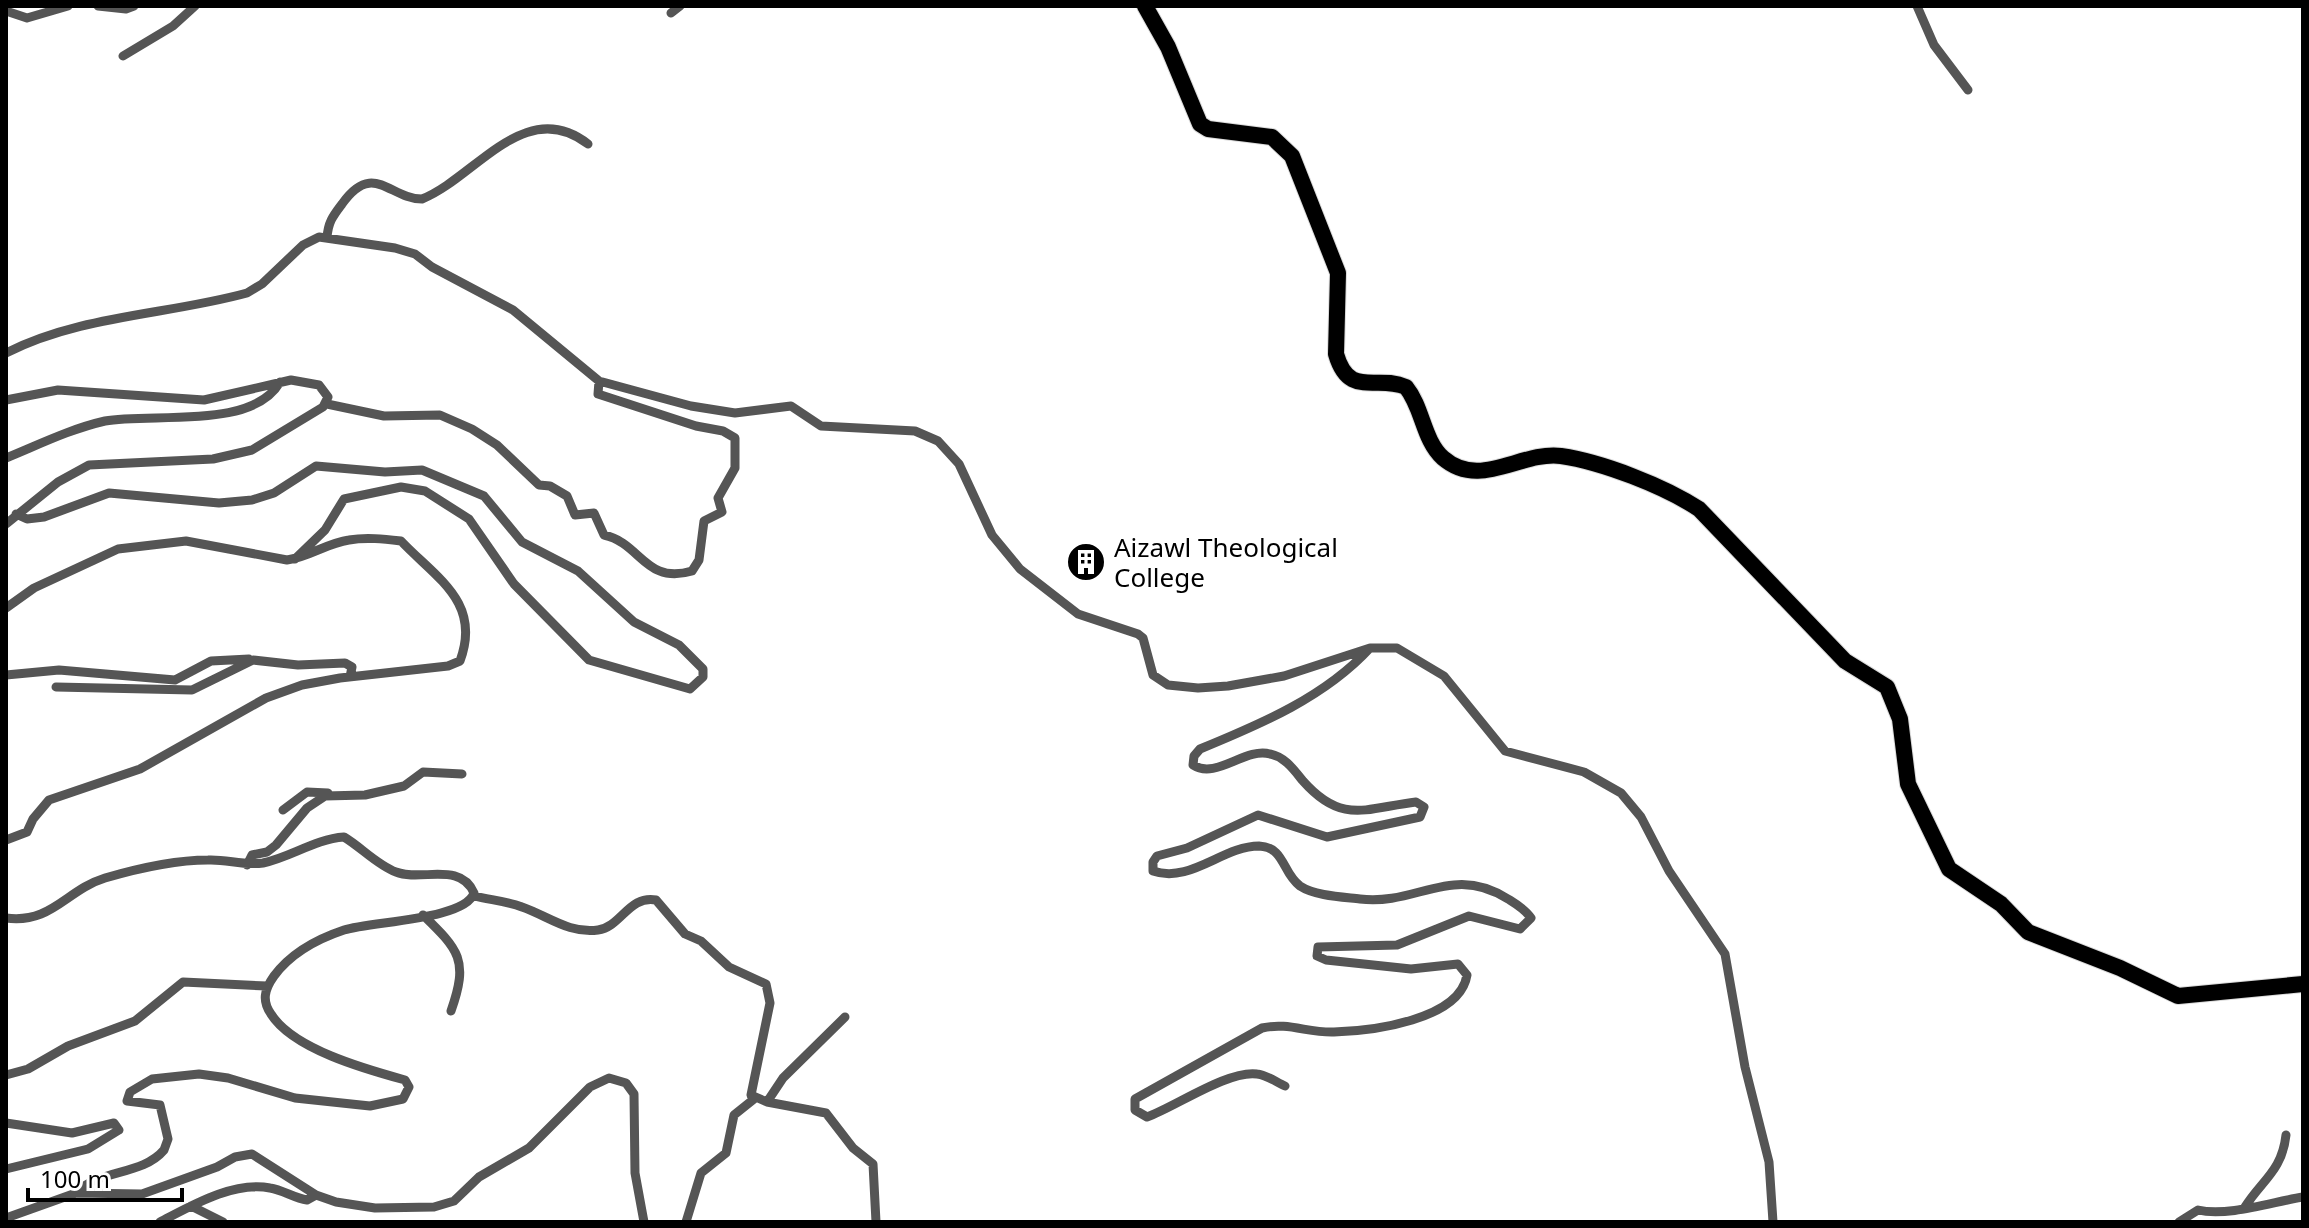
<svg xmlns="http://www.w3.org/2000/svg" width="2309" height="1228" font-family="'Noto Sans',sans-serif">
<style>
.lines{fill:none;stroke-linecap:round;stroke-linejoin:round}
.trunk-casing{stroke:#dbdbdb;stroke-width:18}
.minor{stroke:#555;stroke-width:9}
.trunk{stroke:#000;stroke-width:16}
.labels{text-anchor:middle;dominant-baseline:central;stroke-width:6;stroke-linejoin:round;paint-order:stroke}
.poi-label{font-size:26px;fill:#000;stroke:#fff;text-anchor:start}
</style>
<rect width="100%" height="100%" fill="#fff"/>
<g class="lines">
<g class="trunk-casing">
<path id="trunk" d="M1145,6l23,41 32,77 8,5 64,8 20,19 46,117 -2,81c13,45 40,20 70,33 17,21 17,53 37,71 37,32 77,-7 118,-2 41,6 103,30 138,53l146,152 42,26 13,32 8,65 41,85 52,35 27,28 92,36 58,28 125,-12"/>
</g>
<path class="minor" d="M98,6l28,3 8,-3
M1917,6l17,39 34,45
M6,11l21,7 41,-12
M671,13l9,-7
M123,56l50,-30 22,-20
M327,238c1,-16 6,-22 15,-34 31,-44 48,-5 80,-5 53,-21 103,-104 166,-55
M6,353c75,-38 161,-38 241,-60l15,-9 41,-39 16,-8 76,11 20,6 17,13 81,43 86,71 92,25 44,7 56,-7 30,20 94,5 23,10 21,23 33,71 28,34 58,45 60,20 5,4 10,37 15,10 30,3 30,-2 56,-10 86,-28h27l47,28 61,75 79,21 37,21 20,24 28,54 56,83 20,113 24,95 4,60
M6,400l52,-10 146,10 87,-20 28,5 9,12 -5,10 -71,43 -39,9 -124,6 -31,17 -52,42
M327,404l57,12 56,-1 32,14 25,16 42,40 11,1 17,10 8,19 19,-2 10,22c37,8 41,50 88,36l7,-11 5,-39 18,-9 -4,-14 17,-30v-30l-12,-7 -27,-5 -98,-32 1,-13
M6,458c32,-13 64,-29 99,-37 45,-9 147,10 175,-39
M16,514l11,5 17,-2 65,-24 110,10 33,-3 22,-7 42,-27 69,6 37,-2 62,26 38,46 56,29 56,51 45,23 24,24v8l-13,12 -101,-29 -75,-76 -45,-65 -44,-28 -24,-4 -57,12 -19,31 -30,29
M6,608l28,-20 84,-39 68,-8 101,19c22,-3 40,-17 62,-20 17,-3 35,-1 52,1 35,37 81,61 59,120l-12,5 -108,12 -38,7 -36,13 -126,71 -91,31 -16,19 -6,13 -21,8
M6,675l53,-5 116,10 36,-19 38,-2
M56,687l136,3 61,-30 45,5 47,-2 7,4 -2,10
M283,810l24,-18 21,1
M247,865l5,-10 15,-3 9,-7 31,-37 18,-12 40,-1 39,-9 19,-14 39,2
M474,896c16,4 33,5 48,11 26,9 47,27 76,23 23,-3 31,-35 58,-30l29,34 16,7 28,26 37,17 4,19 -19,92 16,7 59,11 27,35 20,16 3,58
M423,915c36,35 46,45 28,96
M6,918c46,6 60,-28 99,-40 31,-9 71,-18 103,-18 19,-1 35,6 55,3 28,-6 52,-24 81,-26 17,10 33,28 52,35 25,10 64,-11 78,21 -9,27 -102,28 -130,37 -27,9 -53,23 -70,46 -10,14 -12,25 -3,38 22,35 94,55 134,66l4,7 -6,12 -33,7 -75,-8 -67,-20 -29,-4 -47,5 -22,13 -3,9 33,4 8,34 -4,11c-22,26 -66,19 -88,43
M6,1075l22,-6 40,-23 67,-25 48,-39 84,4
M1285,1086c-9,-4 -18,-11 -28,-12 -29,-4 -82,33 -110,43l-12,-7v-11l127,-71c26,-6 46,5 72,4 38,-1 126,-12 133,-57l-9,-11 -47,5 -85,-9 -9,-4 1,-9 79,-2 72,-29 51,13 11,-11c-6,-9 -15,-14 -23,-19 -56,-36 -91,7 -148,0 -17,-2 -45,-3 -60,-13 -18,-13 -15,-39 -41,-40 -36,0 -69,38 -106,25v-9l4,-6 30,-8 71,-33 69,22 93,-20 4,-10 -8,-5c-50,6 -74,23 -113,-21 -9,-11 -18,-24 -33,-27 -25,-7 -54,26 -77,11l1,-9 6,-7c61,-25 125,-52 170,-101
M767,1102l16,-24 62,-61
M6,1123l66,10 42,-10 5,7 -31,19 -82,20
M191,1206l32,16
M2245,1207c17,-27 37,-36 41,-72
M6,1218l70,-25 66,1 75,-27 18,-10 17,-3 64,41 20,7 39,6 59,-1 20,-6 25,-24 50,-29 61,-61 19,-9 17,5 8,11 1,79 9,49
M160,1222c31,-16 73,-41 110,-34 13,2 24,10 37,12l9,-5
M686,1222l15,-49 25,-20 8,-38 20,-16
M2179,1222l19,-12c29,7 74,-8 105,-13"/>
<use href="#trunk" class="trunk"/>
</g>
<defs>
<g id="building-disc" transform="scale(2)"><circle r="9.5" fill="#000" stroke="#fff"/><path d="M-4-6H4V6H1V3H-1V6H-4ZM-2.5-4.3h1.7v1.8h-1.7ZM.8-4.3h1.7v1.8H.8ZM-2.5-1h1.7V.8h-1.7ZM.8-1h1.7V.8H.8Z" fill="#fff"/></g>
</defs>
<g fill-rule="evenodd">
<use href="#building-disc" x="1086" y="562"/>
</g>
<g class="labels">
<g class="poi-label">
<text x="1114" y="547">Aizawl Theological<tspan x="1114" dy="30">College</tspan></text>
</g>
</g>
<rect width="2309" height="1228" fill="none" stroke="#000000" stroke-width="16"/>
<path d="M28 1188v12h154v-12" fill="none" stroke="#000000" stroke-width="4"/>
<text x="40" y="1188" font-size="24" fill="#000000" stroke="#ffffff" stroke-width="6" paint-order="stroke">100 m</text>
</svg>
